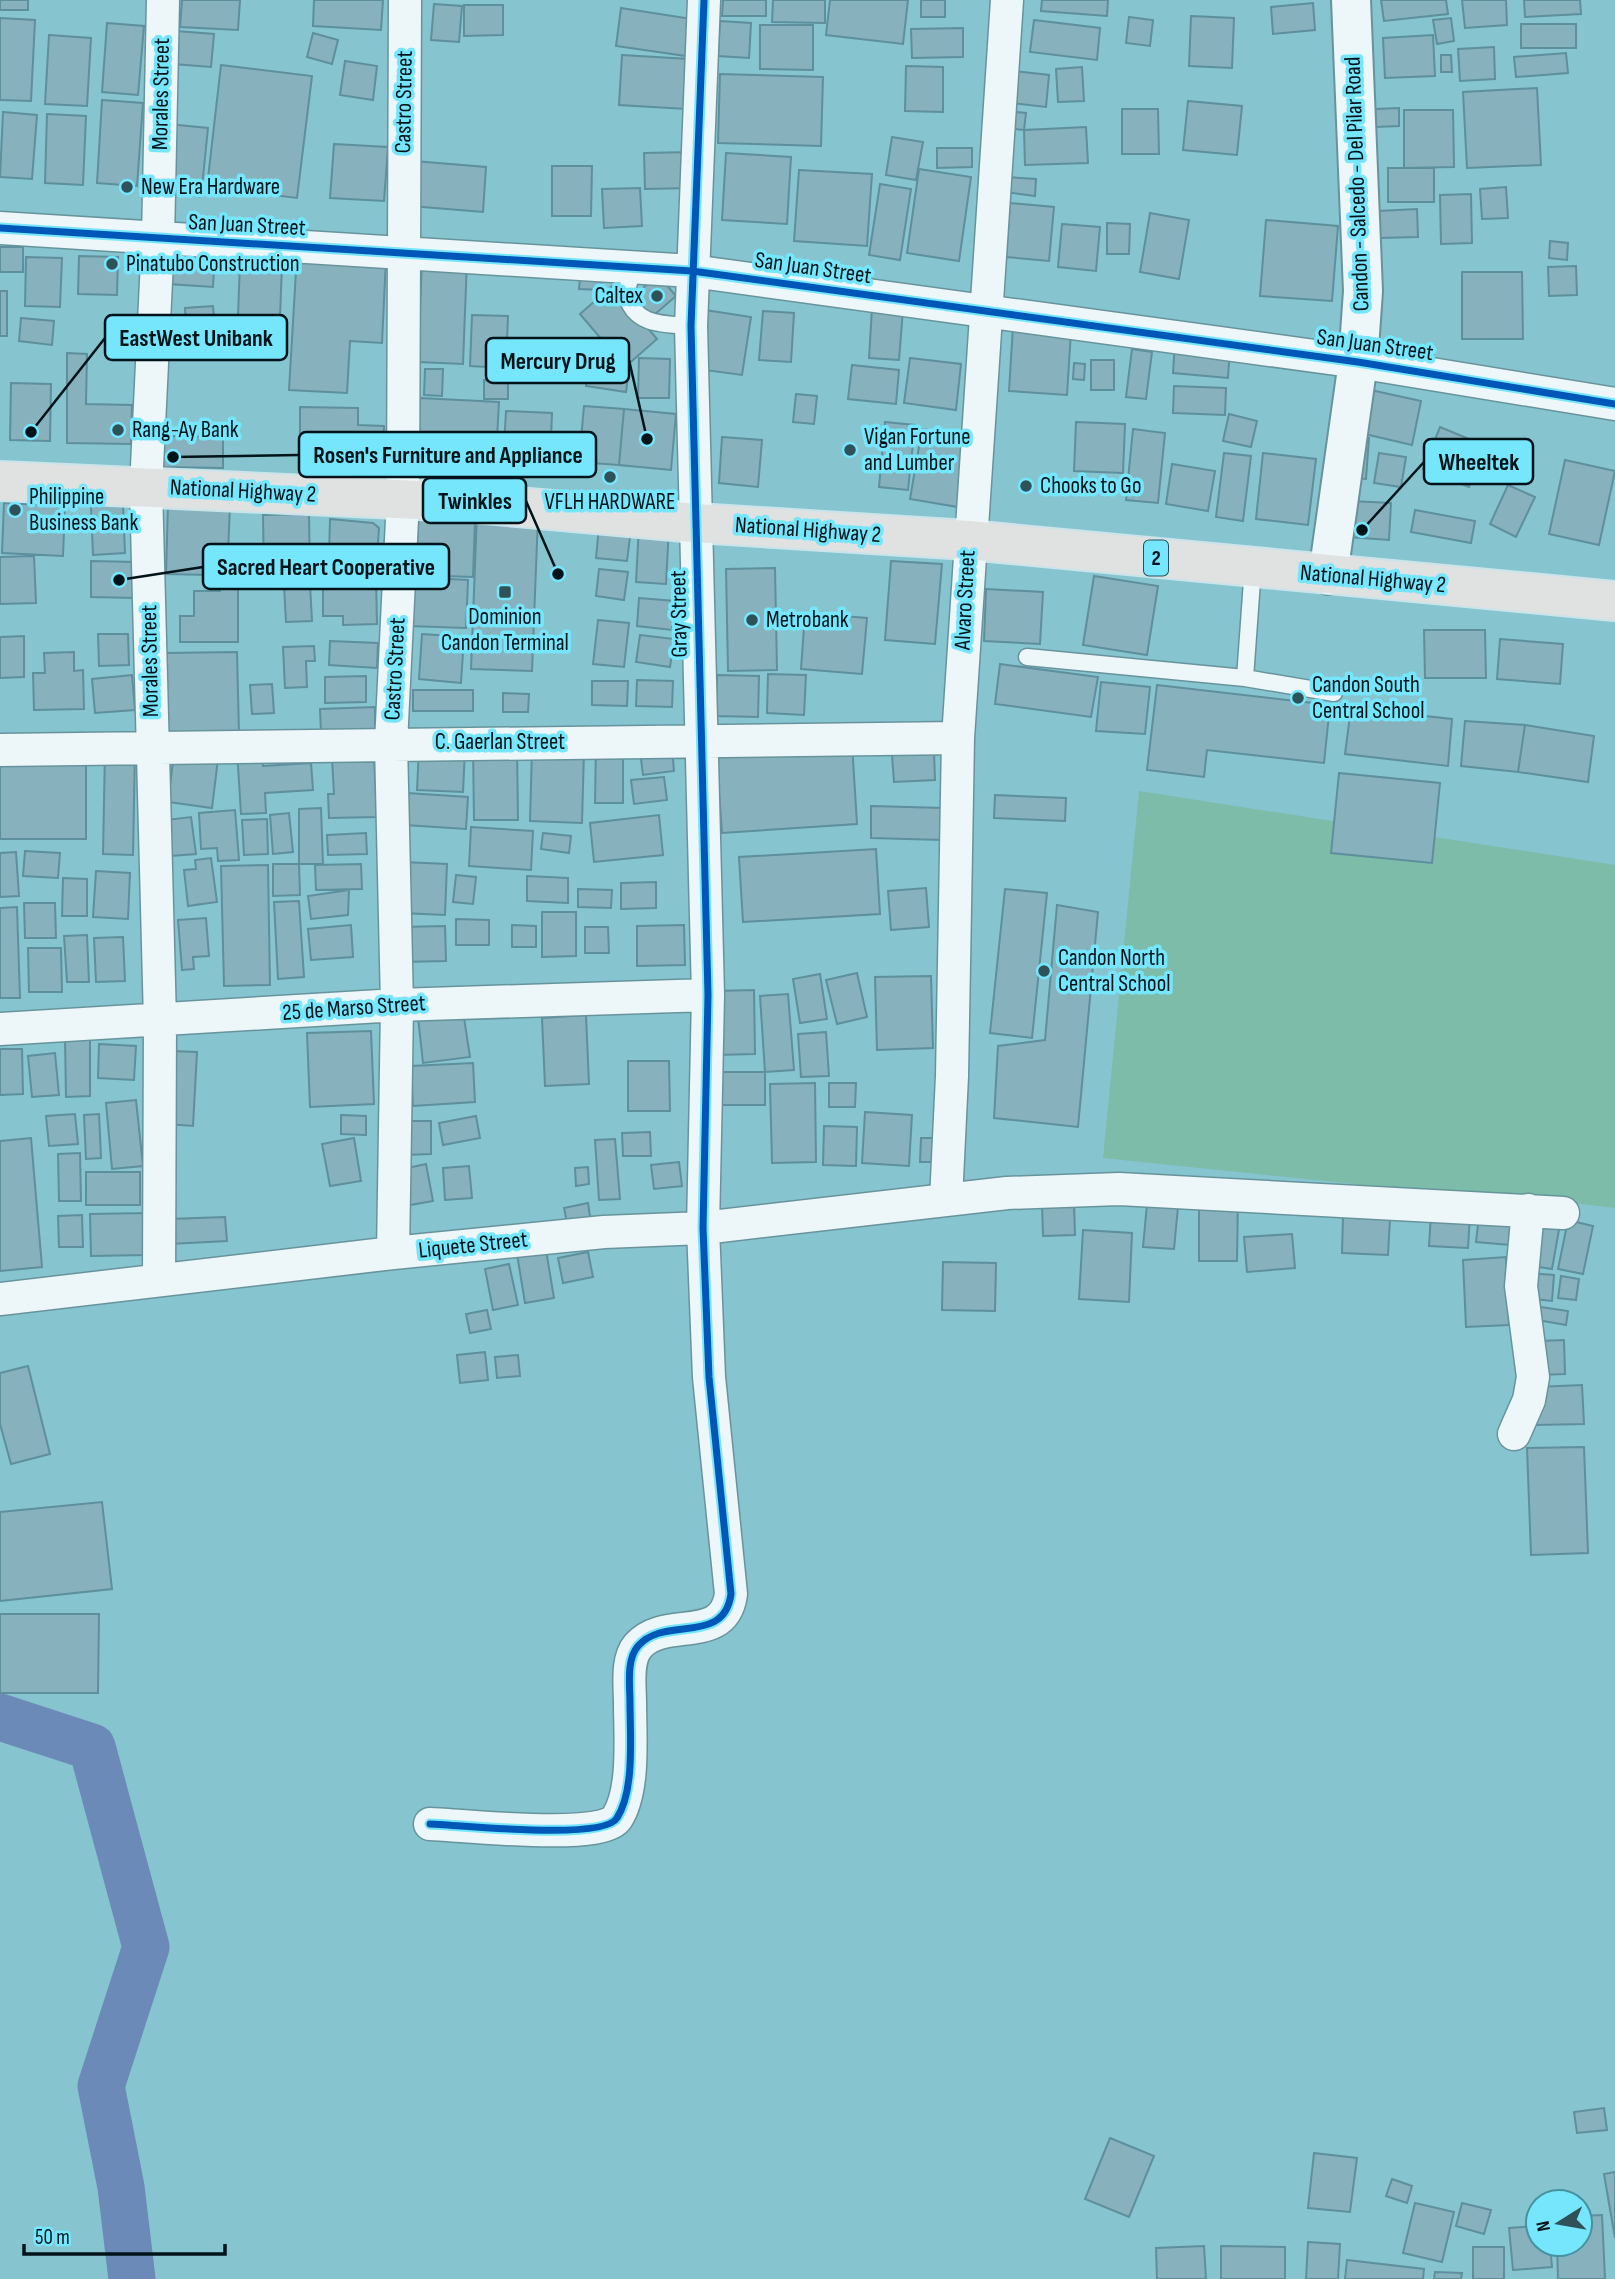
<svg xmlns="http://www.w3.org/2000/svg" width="1615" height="2279" font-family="'Sofia Sans Condensed',sans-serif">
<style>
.green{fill:#7dbca8}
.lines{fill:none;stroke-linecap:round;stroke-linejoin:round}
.river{stroke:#6c8ab8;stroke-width:47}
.building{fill:#87b1bd;stroke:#5e8f9c;stroke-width:2}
.service-casing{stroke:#67949c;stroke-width:19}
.minor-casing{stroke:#67949c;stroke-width:35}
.secondary-casing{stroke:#67949c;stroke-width:42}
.primary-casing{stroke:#c9e4ea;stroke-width:42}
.service{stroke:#edf6f8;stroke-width:16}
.minor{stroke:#edf6f8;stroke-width:32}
.secondary{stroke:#edf6f8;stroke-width:38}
.primary{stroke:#e0e1e1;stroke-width:38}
.cycleway-casing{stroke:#75e6fc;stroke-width:11}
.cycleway{stroke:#0057b8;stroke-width:7}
.poi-dot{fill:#2f5158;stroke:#75e6fc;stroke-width:2.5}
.labels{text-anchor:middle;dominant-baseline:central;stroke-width:7;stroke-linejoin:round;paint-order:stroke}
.shield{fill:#75e6fc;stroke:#23525c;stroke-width:2}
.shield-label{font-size:21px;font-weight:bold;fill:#001318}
.street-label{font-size:23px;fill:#001318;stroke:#75e6fc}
.poi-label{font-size:23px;fill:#001318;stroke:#75e6fc;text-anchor:start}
.leader{fill:none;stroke:#001318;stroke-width:2.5}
.callout-dot{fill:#001318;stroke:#75e6fc;stroke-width:2.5}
.callout{fill:#75e6fc;stroke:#001318;stroke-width:2.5}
.callout-label{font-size:24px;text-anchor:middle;font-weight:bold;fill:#001318}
</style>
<rect width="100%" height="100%" fill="#86c4d0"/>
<path class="green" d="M1139,791l476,74v343l-132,-16 -81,-3 -299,-31z"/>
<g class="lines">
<path class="river" d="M0,1717l92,30 54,200 -45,139 20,101 11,92"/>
</g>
<path class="building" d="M0,0h28v10h-28z
M182,0h58l-2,30 -58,-3z
M314,0h69l-2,30 -68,-4z
M723,0h43v16h-44z
M773,0h52v23l-53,-1z
M830,0h78l-5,44 -77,-9z
M921,0h24v17h-24z
M1042,0h66l-1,16 -66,-5z
M1381,0h65l2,14 -64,7z
M1462,0h44l1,25 -42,3z
M1524,0h56l1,14 -56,3z
M1313,3l2,27 -42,4 -2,-27z
M434,4l28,2 -3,36 -28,-2z
M464,5h39v30l-39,1z
M621,8l71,11 -6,37 -70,-10z
M1191,16l43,2 -2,50 -43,-2z
M1129,17l24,3 -3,26 -24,-3z
M0,18l35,2 -4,81 -31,-1z
M1451,18l3,23 -17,3 -4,-24z
M1034,20l66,8 -3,32 -67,-8z
M720,21l31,2 -2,35 -31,-2z
M107,23l37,3 -6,69 -36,-3z
M1521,24h55v24h-55z
M760,25h53v45l-53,-1z
M963,28v29l-51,1 -1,-29z
M176,31l38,3 -3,33 -38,-3z
M313,33l25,7 -6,24 -25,-7z
M49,35l42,3 -4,68 -42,-2z
M1433,35l2,41 -50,2 -2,-40z
M1494,47l1,32 -35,2 -2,-32z
M1566,53l2,20 -52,4 -2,-20z
M622,55l67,4 -3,50 -67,-4z
M1441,55h10l1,17h-11z
M345,61l32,5 -4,34 -33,-5z
M221,65l91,11 -15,122 -90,-11z
M906,66l37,1v45l-38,-1z
M1082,67l2,34 -26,1 -2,-33z
M1014,71l35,4 -3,32 -35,-4z
M720,74l103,3 -2,69 -103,-3z
M1537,88l4,77 -74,3 -4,-76z
M102,100l41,3 -6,83 -40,-3z
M1188,101l54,5 -5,49 -54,-5z
M1399,108v18l-23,1 -1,-18z
M1122,109h36l1,45h-37z
M1404,110h49l1,57 -50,1z
M1007,111l19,2 -2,17 -19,-2z
M3,112l34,3 -5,64 -32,-2z
M47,114l39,2 -3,69 -38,-2z
M168,124l40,4 -7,69 -40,-5z
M1086,127l2,36 -63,2 -1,-35z
M892,137l31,5 -7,38 -30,-5z
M334,144l54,3 -4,54 -54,-3z
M937,148h35v19l-35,1z
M690,152l1,36 -46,1 -1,-36z
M726,153l65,4 -4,67 -65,-4z
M414,161l72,6 -3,45 -72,-6z
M552,166h40l-1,50h-39z
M1388,168h46v34h-46z
M919,169l52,8 -12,84 -52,-8z
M799,170l73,4 -5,72 -73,-5z
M1006,177l30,2 -1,17 -31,-4z
M880,184l31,5 -11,71 -31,-5z
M1506,187l2,31 -26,1 -2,-30z
M640,188l2,38 -38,2 -2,-39z
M1471,194l1,49 -31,1 -1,-49z
M1010,203l44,4 -5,54 -43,-4z
M1417,209l1,28 -38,1 -2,-27z
M1150,213l39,7 -10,59 -39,-7z
M1266,220l72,6 -6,75 -72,-5z
M1107,223l23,1 -1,30h-22z
M1062,224l38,3 -4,44 -38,-4z
M1550,241l18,2 -1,17 -18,-2z
M171,246l44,3 -2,38 -45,-3z
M0,247h23v25h-23z
M297,254l89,5 -4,84 -32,-2 -3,52 -58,-3z
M79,256l39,1 -1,38 -39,-1z
M26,257l36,1 -2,49 -35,-1z
M422,258l45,2 -4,104 -45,-2z
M240,262l42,2 -2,54 -42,-2z
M1576,266l1,29 -28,1 -1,-29z
M581,267l21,2 -1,21 -22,-1z
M1462,272h60l1,67h-61z
M658,275l18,21 -29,25 -18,-21z
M612,286l45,53 -32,28 -45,-53z
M0,291h7v45h-7z
M213,306l3,34 -29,2 -2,-34z
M872,308l31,2 -4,50 -30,-2z
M705,310l46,7 -9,58 -45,-6z
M763,311l31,2 -3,49 -32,-2z
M472,315l36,1 -2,52 -36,-2z
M21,318l33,3 -2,24 -33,-4z
M1013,326l58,5 -4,64 -58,-4z
M1175,342l55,4 -2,32 -55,-5z
M1132,349l20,3 -6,47 -20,-2z
M67,353l20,1 -1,50 46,1 -1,39 -64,-1z
M639,358l31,1 -1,39h-31z
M910,358l51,6 -5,46 -52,-7z
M1091,360h23v30h-23z
M1074,363l11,1 -1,16 -11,-1z
M852,365l47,5 -3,34 -48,-5z
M425,369h18l-1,27 -18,-1z
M588,370l40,6 -2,16 -40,-6z
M484,380l24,1v18h-24z
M11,383l40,1 -1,57 -40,-1z
M1174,386l52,2 -1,27 -52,-2z
M1366,389l55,12 -9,44 -56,-13z
M796,394l21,2 -3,28 -21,-2z
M420,398l79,4 -3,56 -79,-5z
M584,406l40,3 -5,56 -40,-3z
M300,407l58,1v17l26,1 -1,28 -83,-2z
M624,409l52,5 -5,56 -52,-5z
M506,411l46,2 -2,52 -47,-2z
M1229,414l28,7 -6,26 -28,-6z
M885,422l30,3 -7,65 -29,-3z
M1076,422l49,2 -2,49 -49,-2z
M1440,427l46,19 -17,41 -46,-18z
M922,429l48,8 -12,70 -48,-8z
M1133,429l32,4 -7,70 -32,-3z
M163,436l60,1v31l-60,-1z
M722,437l40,3 -4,47 -39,-4z
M1348,437l21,1 -3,41 -21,-2z
M1224,453l27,3 -8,65 -27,-4z
M1263,453l53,6 -8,66 -52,-6z
M1379,453l27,4 -5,30 -27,-4z
M1565,460l50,11 -16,74 -50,-11z
M1172,464l43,7 -7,40 -42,-7z
M1508,485l27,12 -19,40 -26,-13z
M1350,501l41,2 -2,37 -41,-3z
M4,503l61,3 -2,50 -61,-3z
M168,503l62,2 -2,49 26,1 -1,21 -87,-2z
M123,505l2,48 -32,2 -2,-49z
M1415,510l60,11 -4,22 -60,-11z
M477,513l61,3 -6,155 -61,-2z
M309,514l1,65 -46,1 -1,-65z
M418,518l57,2 -2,57 -57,-2z
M330,519l43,4 6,5 -2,29 -48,-1z
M639,525l30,2 -3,57 -30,-2z
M599,526l32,3 -4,32 -31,-3z
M34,556l2,47 -36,1v-47z
M91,561l45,1 -1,36 -44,-1z
M891,561l51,3 -7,80 -50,-4z
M775,568l2,102 -49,1 -2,-102z
M599,569l29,3 -4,28 -28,-4z
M376,576l1,48 -34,1v-9h-20v-39z
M1094,576l64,10 -11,69 -64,-10z
M410,577l58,3 -2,48 -57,-2z
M220,581h18v61h-58v-26h14v-25h26z
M310,584l2,37 -26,1 -2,-36z
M986,589l57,3 -3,52 -56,-3z
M639,598l36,3 -3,29 -35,-4z
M805,613l62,5 -5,56 -61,-5z
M598,620l31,3 -5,44 -31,-3z
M1424,630h61l1,48h-61z
M98,634h30l1,31 -30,1z
M422,634l42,3 -3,46 -42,-4z
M640,635l34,4 -4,28 -34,-5z
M24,636v41l-24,1v-41z
M1500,639l63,5 -3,40 -63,-5z
M330,641l48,2 -1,25 -48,-3z
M314,646l1,15h-9l1,26 -22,1 -2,-41z
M74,652v19l9,-1 1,39 -50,1 -1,-37h12l-1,-20z
M237,652l2,81 -73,2 -2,-82z
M1000,664l98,13 -7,40 -96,-13z
M768,674l38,1 -2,40 -37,-2z
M132,675l3,35 -40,3 -3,-34z
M717,675l42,1 -1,41 -42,-1z
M366,676v26l-41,1v-26z
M637,680l36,1 -1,26 -36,-1z
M592,681h36l-1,25 -35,-1z
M1101,682l49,5 -5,47 -49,-3z
M272,684l2,29 -22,1 -2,-29z
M1157,685l173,20 -6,58 -117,-13 -3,27 -57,-7z
M413,690h60v21h-60z
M503,693l26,1 -1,18h-25z
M375,707v24l-54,2 -1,-24z
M1351,708l101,11 -4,47 -103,-12z
M1465,721l60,4 -7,47 -57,-6z
M1525,725l69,11 -6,46 -70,-10z
M852,743l5,81 -135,9 -6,-82z
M596,745h27v58h-28z
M517,746l1,74h-44l-1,-73z
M672,747l2,24 -31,4 -3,-24z
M419,748l46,2 -2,42 -46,-2z
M105,749l30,1 -2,105 -30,-1z
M262,749l1,17 48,-3 2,27 -48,3 1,20 -25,1 -4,-64z
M532,749l52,2 -2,72 -52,-2z
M934,752l1,28 -41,2 -2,-27z
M174,753l44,6 -6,49 -44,-6z
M374,756l3,61 -48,1 -1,-24h6l-2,-36z
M0,758h86v81h-86z
M1339,773l101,10 -8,80 -101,-10z
M664,777l3,23 -33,4 -3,-24z
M407,793l61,4 -2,32 -61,-4z
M995,795l71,3 -1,23 -71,-3z
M871,806l73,2 -1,32 -72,-2z
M321,808l2,56h-24v-55z
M235,810l4,50 -21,1 -1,-13 -16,1 -2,-36z
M289,813l4,39 -20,2 -3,-39z
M659,815l4,40 -69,7 -4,-39z
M191,817l5,37 -25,2 -5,-36z
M267,819l1,35 -24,1 -2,-35z
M471,827l62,4 -2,39 -62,-4z
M366,833l1,21 -39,1 -1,-20z
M543,833l28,3 -2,17 -28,-4z
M876,849l4,65 -137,8 -4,-65z
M25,851l35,2 -2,25 -35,-2z
M16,852l3,44 -19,1v-44z
M211,858l6,44 -29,4 -4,-36 12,-1 -1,-9z
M403,862l44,2 -2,51 -44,-2z
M273,864h26l1,31 -27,1z
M361,864l1,25 -46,1 -1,-25z
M268,865l2,120 -46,1 -3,-120z
M96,871l34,2 -2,46 -35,-2z
M456,875l20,2 -3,27 -20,-2z
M527,876l41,2v25l-41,-2z
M63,878l24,1v37h-25z
M656,882v26l-35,1v-26z
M926,888l3,39 -38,3 -3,-39z
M578,889l34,1 -1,18 -33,-1z
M1005,889l42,4 -15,145 -42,-5z
M349,890l-1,25 -37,4 -3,-23z
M299,901l5,76 -26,2 -4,-77z
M24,903h31l1,35h-31z
M1057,905l41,7 -20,215 -84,-9 4,-72 47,-6z
M17,907l3,91h-20v-90z
M542,912h34v44l-34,1z
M206,918l3,38 -16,1 1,12 -12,1 -4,-50z
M456,919l33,1v25h-33z
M351,925l2,32 -42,3 -3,-31z
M512,925l24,1v21h-24z
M684,925l1,40 -48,1v-40z
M445,926l1,35 -45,1 -1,-35z
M585,927h23l1,26h-24z
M87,935l2,47h-22l-3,-46z
M123,937l2,44 -29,1 -2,-44z
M28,948h33l1,44h-33z
M857,973l10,44 -30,7 -11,-44z
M820,974l7,45 -27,4 -7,-44z
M931,976l2,72 -56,2 -2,-73z
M754,990l1,64 -39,1 -2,-64z
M788,994l6,76 -29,2 -5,-76z
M463,1011l7,46 -47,6 -5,-46z
M586,1015l3,69 -44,2 -3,-68z
M371,1031l3,73 -64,3 -3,-74z
M826,1032l3,44 -28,1 -3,-43z
M90,1038v58l-24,1 -1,-58z
M99,1044l37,2 -2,34 -36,-2z
M0,1049h22l1,45 -23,1z
M171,1051l26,1 -4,74 -26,-2z
M55,1053l4,42 -27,2 -4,-41z
M628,1061h41l1,50h-42z
M473,1063l2,39 -62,4 -2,-40z
M714,1072h51v33h-51z
M815,1083l1,79 -44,1 -2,-79z
M829,1083h27l-1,24h-26z
M136,1100l7,66 -31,3 -6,-66z
M865,1112l47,3 -3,51 -47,-3z
M75,1114l3,30 -29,2 -3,-30z
M99,1114l2,44 -15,1 -2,-44z
M341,1115l25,1v19l-25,-1z
M476,1116l4,22 -37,7 -4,-22z
M403,1121h28v33l-27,1z
M824,1126l33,1 -1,39 -33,-1z
M650,1132l1,24h-28l-1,-23z
M31,1138l11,129 -42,4v-130z
M354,1138l7,43 -31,5 -8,-42z
M921,1138h24l-1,24h-24z
M615,1139l5,60 -21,1 -4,-60z
M80,1153l1,48h-22l-1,-47z
M679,1162l3,24 -28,3 -3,-24z
M426,1164l7,37 -28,5 -7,-36z
M469,1166l3,32 -27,2 -2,-32z
M588,1167l1,17 -13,2 -1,-18z
M86,1172h54v33h-54z
M1199,1199h39l-1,62h-38z
M588,1203l3,20 -23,5 -4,-20z
M1074,1203l1,32 -32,1 -1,-32z
M1147,1204l31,3 -4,42 -31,-2z
M147,1213l1,42 -57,1 -1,-42z
M1431,1213l39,2 -2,33 -39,-2z
M82,1215l1,32h-24l-1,-31z
M1479,1216l33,3 -2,26 -34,-3z
M225,1217l2,24 -57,3 -1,-25z
M1343,1217l47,2 -2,36 -46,-2z
M1534,1220l26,4 -8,45 -26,-4z
M1568,1220l25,6 -10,48 -25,-5z
M1083,1230l49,3 -3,69 -50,-3z
M1292,1234l3,34 -48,4 -3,-35z
M546,1250l8,48 -29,5 -8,-49z
M588,1252l5,25 -30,6 -5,-25z
M1506,1257l3,68 -43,2 -3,-67z
M943,1262l53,1 -1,48 -53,-1z
M509,1264l9,41 -25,5 -8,-41z
M1528,1273l26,2 -2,26 -27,-3z
M1561,1276l18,3 -3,21 -18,-2z
M1534,1306l34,5 -2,14 -34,-6z
M487,1310l4,19 -21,4 -4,-19z
M1564,1340l1,34 -26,1 -1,-34z
M485,1352l3,28 -28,3 -3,-28z
M518,1355l2,21 -23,2 -2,-21z
M28,1366l22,88 -39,10 -11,-40v-51z
M1582,1385l2,39 -48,1 -1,-38z
M1584,1447l4,106 -57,2 -4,-107z
M102,1502l10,87 -112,12v-89z
M0,1614h99l-1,79h-98z
M1604,2108l3,22 -30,3 -3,-21z
M1110,2138l44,18 -25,61 -44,-18z
M1314,2153l43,5 -7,54 -42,-4z
M1615,2172v66l-11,-64z
M1392,2179l20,7 -5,17 -21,-7z
M1415,2203l39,9 -12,50 -39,-9z
M1462,2203l29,7 -7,24 -28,-8z
M1602,2215l3,64h-47l-1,-35h23v-28z
M1538,2226v18h12l2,23 -39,3 -4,-42z
M1308,2242l32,2 -2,35h-32z
M1204,2246l2,33h-49l-1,-31z
M1221,2246l64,1v32h-64z
M1473,2247h31v32h-31z
M1347,2260l77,9 -1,10h-78z
M1435,2272l27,1 -1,6h-27z"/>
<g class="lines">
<g class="service-casing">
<path id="service" d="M633,269l-7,24c7,33 38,31 65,33
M1027,657l218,21 89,15
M1245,678l8,-111"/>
</g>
<g class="minor-casing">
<path id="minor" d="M0,228l692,43 666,91 257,42
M0,750l958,-12
M0,1029l397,-24 311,-10
M946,1200l6,-124 6,-338 49,-738
M393,1253l4,-248 -6,-262 12,-244 2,-499
M159,1280l1,-259 -14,-534 12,-247 5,-240
M0,1299l393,-46 211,-21 99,-4 304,-35 112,-4 444,24
M1514,1434l15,-34 4,-23 -12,-91 7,-76
M430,1824c31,1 173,17 187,-6 18,-28 13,-83 13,-115 0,-17 -4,-43 8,-57 27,-31 86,0 93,-52l-22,-217 -6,-149 5,-233 -17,-669 13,-326"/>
</g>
<g class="secondary-casing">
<path id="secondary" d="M1328,575l30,-213 5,-71 -12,-291"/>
</g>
<g class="primary-casing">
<path id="primary" d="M0,481l463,21 233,21 272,17 647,61"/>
</g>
<use href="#service" class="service"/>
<use href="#minor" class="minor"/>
<use href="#secondary" class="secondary"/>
<use href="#primary" class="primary"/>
<g class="cycleway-casing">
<path id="cycleway" d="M0,228l692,43 666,91 257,42
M430,1824c31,1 173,17 187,-6 18,-28 13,-83 13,-115 0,-17 -4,-43 8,-57 27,-31 86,0 93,-52l-22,-217 -6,-149 5,-233 -17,-669 13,-326"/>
</g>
<use href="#cycleway" class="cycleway"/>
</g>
<g class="poi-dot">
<circle cx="127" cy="187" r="7"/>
<circle cx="112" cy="264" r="7"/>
<circle cx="657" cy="296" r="7"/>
<circle cx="118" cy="430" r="7"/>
<circle cx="850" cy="450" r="7"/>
<circle cx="610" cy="477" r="7"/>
<circle cx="1026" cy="486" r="7"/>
<circle cx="15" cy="510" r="7"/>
<rect x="498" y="585" width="14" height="14" rx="3.5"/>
<circle cx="752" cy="620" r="7"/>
<circle cx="1298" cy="698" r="7"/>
<circle cx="1044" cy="971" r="7"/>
</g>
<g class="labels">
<rect class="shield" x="1144" y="540.5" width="24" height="35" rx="5"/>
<g class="shield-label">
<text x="1156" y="558">2</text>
</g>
<g class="street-label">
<text transform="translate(161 94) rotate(-89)">Morales Street</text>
<text transform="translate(404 102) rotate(-89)">Castro Street</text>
<text transform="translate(1357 184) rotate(-92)">Candon - Salcedo - Del Pilar Road</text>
<text transform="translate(247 225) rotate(3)">San Juan Street</text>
<text transform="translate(813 268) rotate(8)">San Juan Street</text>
<text transform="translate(1375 345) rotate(8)">San Juan Street</text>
<text transform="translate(243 491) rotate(3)">National Highway 2</text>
<text transform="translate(808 530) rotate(4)">National Highway 2</text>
<text transform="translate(1373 579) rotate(5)">National Highway 2</text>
<text transform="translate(965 600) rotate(-87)">Alvaro Street</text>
<text transform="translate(679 614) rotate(-91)">Gray Street</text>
<text transform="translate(150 661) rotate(-91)">Morales Street</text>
<text transform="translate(395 669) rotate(-87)">Castro Street</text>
<text x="500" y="742">C. Gaerlan Street</text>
<text transform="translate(354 1008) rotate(-4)">25 de Marso Street</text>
<text transform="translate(473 1245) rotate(-6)">Liquete Street</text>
</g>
<g class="poi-label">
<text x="141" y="187">New Era Hardware</text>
<text x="126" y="264">Pinatubo Construction</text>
<text x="643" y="296" text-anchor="end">Caltex</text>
<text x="132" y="430">Rang-Ay Bank</text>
<text x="864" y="437">Vigan Fortune<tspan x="864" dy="26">and Lumber</tspan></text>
<text x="1040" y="486">Chooks to Go</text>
<text x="29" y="497">Philippine<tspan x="29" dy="26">Business Bank</tspan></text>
<text x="610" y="502" text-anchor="middle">VFLH HARDWARE</text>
<text x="505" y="617" text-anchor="middle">Dominion<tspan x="505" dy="26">Candon Terminal</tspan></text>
<text x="766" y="620">Metrobank</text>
<text x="1312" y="685">Candon South<tspan x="1312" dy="26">Central School</tspan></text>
<text x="1058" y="958">Candon North<tspan x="1058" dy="26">Central School</tspan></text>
</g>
</g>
<path class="leader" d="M31 432L105 338M647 439L629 360M173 457L299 455M1362 530L1424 462M558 574L526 501M119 580L203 567"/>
<g class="callout-dot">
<circle cx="31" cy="432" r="7"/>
<circle cx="647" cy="439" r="7"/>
<circle cx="173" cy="457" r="7"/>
<circle cx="1362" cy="530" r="7"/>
<circle cx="558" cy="574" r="7"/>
<circle cx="119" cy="580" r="7"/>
</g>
<g class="callout">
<rect x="105" y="315" width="182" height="45" rx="7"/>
<rect x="486" y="338" width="143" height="45" rx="7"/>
<rect x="299" y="432" width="297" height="45" rx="7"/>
<rect x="1424" y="439" width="109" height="45" rx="7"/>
<rect x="423" y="478" width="103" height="45" rx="7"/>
<rect x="203" y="544" width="246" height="45" rx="7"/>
</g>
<g class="callout-label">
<text x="196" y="346">EastWest Unibank</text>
<text x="558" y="369">Mercury Drug</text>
<text x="448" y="463">Rosen's Furniture and Appliance</text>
<text x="1479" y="470">Wheeltek</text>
<text x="475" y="509">Twinkles</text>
<text x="326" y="575">Sacred Heart Cooperative</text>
</g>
<g transform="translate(1559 2223) rotate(259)"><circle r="33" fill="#75e6fc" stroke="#4692a1" stroke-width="2"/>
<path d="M0-5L12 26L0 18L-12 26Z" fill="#2f5158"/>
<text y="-10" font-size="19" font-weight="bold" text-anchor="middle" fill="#001318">N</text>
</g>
<path d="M24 2244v10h201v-10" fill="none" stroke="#001318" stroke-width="3.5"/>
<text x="35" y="2244" font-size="21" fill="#001318" stroke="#75e6fc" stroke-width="5" paint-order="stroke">50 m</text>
</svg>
